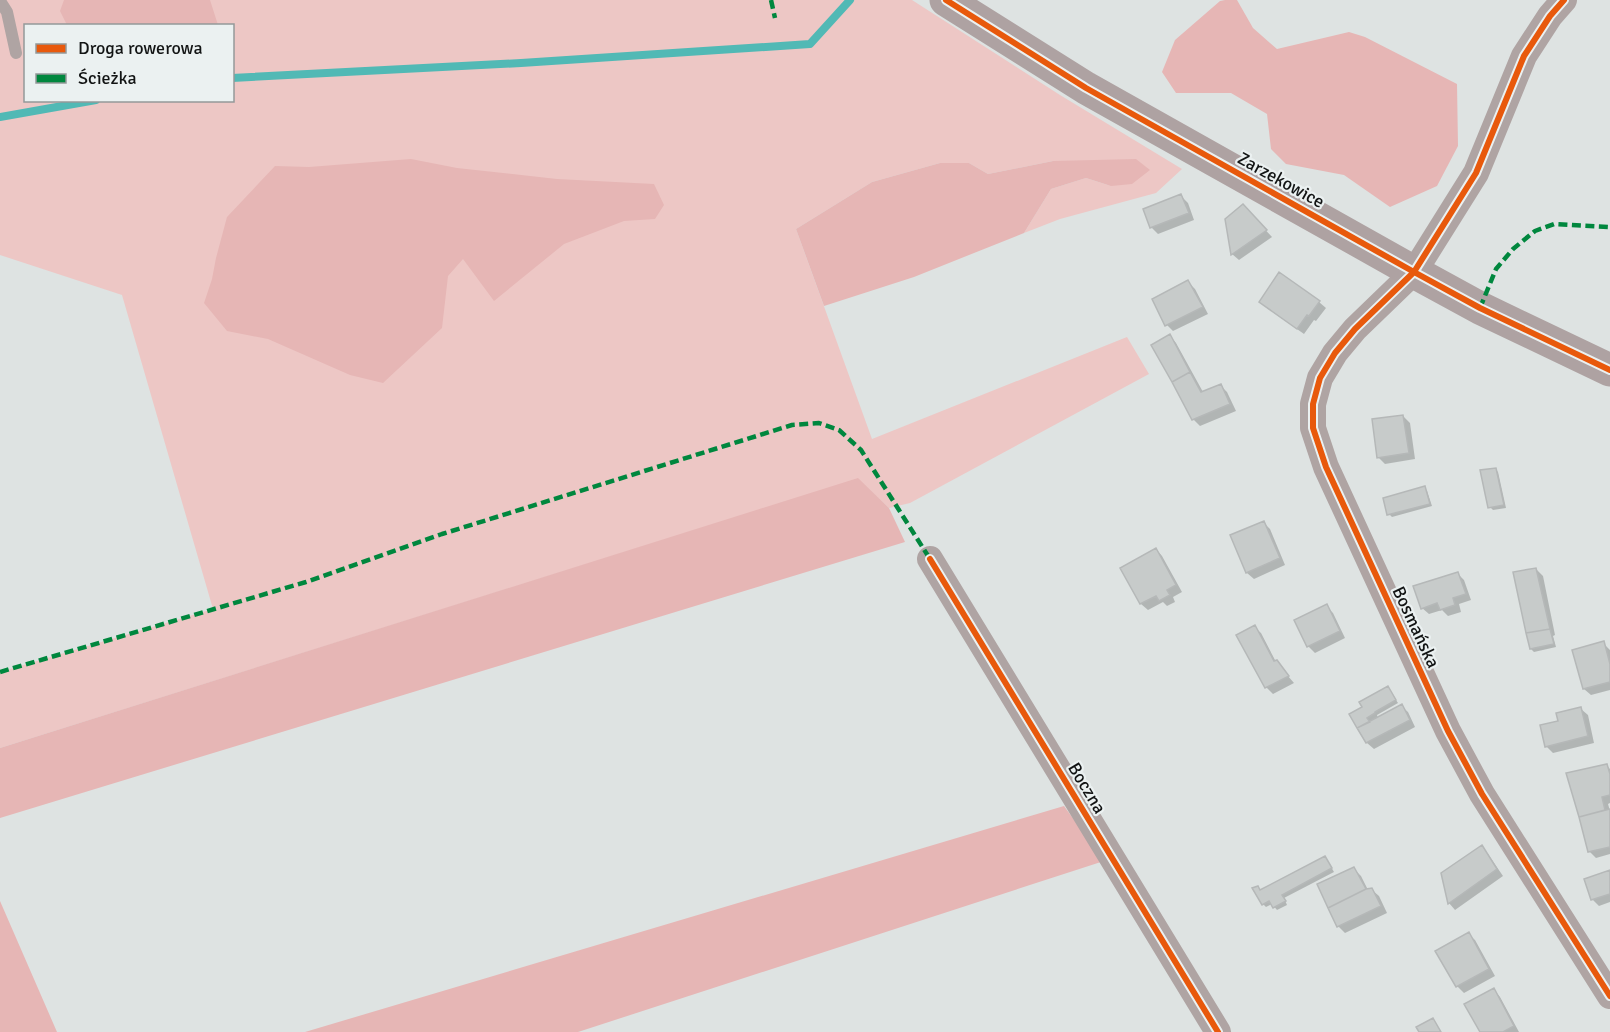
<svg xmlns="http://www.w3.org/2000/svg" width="1610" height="1032" font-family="Signika,sans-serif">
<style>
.green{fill:#edc7c5;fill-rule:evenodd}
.forest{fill:#e6b6b5}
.shadow{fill:#0003}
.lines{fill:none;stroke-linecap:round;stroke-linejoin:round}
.stream{stroke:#51b9b5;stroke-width:8}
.building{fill:#c7cbca;stroke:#b5b8b8;stroke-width:1.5}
.lane{stroke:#afa4a3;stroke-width:12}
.street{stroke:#afa4a3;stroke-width:26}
.secondary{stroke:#aea2a2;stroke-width:33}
.quiet{stroke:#00873e;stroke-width:4.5;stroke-dasharray:9 4.5;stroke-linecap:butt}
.cycleway-casing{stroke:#ebf1f1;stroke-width:10}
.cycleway{stroke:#e8590c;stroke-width:6}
.labels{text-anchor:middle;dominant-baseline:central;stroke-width:4.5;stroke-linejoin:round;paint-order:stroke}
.street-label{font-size:18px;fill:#121414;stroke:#ebf1f1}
</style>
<rect width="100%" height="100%" fill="#dee3e2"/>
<path class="green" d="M0,0h912l148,95 122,74 -26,24 -96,26 -36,14 27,-44 35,-11 25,8 -58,-25 -65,13 -19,-11h-29l-68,19 -76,47 76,210 255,-102 22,37 -239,129 -21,5 -31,-29 -858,269v-76l213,-63 -91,-314 -122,-40zM26,26h206v74h-206z"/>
<path class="forest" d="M64,0h146l8,25h-151l-7,-14z
M1225,0h12l16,28 24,21 72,-17 16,5 92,47 1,62 -21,40 -47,21 -46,-32 -58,-11 -15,-15 -4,-35 -36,-21h-55l-14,-21 13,-32 45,-39z
M411,159l46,9 100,11 97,5 10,21 -9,14 -31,2 -60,23 -70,57 -31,-42 -15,17 -6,52 -59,55 -33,-8 -82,-36 -41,-8 -23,-28 8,-24 4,-21 11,-41 48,-51 34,1z
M1136,159l14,11 -18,14 -21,2 -25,-8 -35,11 -27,44 -110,44 -90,29 -28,-77 76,-47 68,-19h29l19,11 65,-13z
M858,478l31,30 16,34 -905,276v-70z
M1064,806l40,55 -526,171h-273z
M0,901l57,131h-57z"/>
<path class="shadow" d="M1181,196l7,7 6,17 -36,14 -7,-7z
M1243,206l29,31 -33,23 -7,-6 -6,-34z
M1188,282l7,7 13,25 -35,17 -6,-6z
M1261,302h58l7,6 -10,13 -2,-1 -10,14 -37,-26z
M1170,336l6,7 27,49 18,-6 6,6 9,19 -36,15 -7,-7z
M1403,416l7,7 5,36 -30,5 -7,-7z
M1495,469l3,3 8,36 -13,2 -3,-3z
M1424,488l3,3 5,15 -40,11 -3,-3z
M1263,522l7,7 15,36 -31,14 -7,-6 -15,-37z
M1156,549l6,7 20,36 -9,5 2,5 -8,4 -4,-4 -15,8 -7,-6 -19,-36z
M1536,569l7,7 12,59 -2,1 3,11 -22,5 -3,-3z
M1458,574l6,6 7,20 -12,4 2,8 -13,4 -6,-6 -13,4 -7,-6z
M1326,606l7,7 12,25 -30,15 -7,-7z
M1254,627l7,6 15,29 18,21 -21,11 -7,-7 -28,-51z
M1603,643l7,7v40l-19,5 -7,-6z
M1388,688l10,15 -21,12 1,4 23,-13 7,6 7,15 -41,22 -7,-6 -9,-16z
M1581,709l7,6 6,28 -41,10 -7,-7 14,-24z
M1607,766l3,3v34l-2,1 2,7v43l-14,4 -7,-7 -11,-45z
M1481,847l7,7 15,22 -48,34 -6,-7 -7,-29z
M1327,860l7,12 -50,26 3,7 -10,5 -5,-6 -6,3 -3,-3 -5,-16 3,3z
M1354,869l7,7 7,14h4l7,6 8,17 -42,20 -7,-7z
M1610,872v30l-11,4 -7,-7z
M1468,934l7,6 20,36 -31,17 -7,-7z
M1494,990l6,7 19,35h-38z"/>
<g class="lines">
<path class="stream" d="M232,78l289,-15 289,-19 40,-44
M0,117l96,-17"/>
</g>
<path class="building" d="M1181,194l8,19 -39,15 -7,-19z
M1243,204l24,26 -36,25 -6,-36z
M1279,272l41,29 -11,15 -2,-1 -10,14 -38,-27z
M1188,280l15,27 -38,19 -13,-27z
M1170,334l20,38 -18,10 -21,-37z
M1190,372l11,20 20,-8 9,20 -38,16 -20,-38z
M1403,415l6,38 -32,5 -5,-39z
M1496,468l8,37 -16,3 -8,-38z
M1425,486l5,18 -43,11 -4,-17z
M1264,521l16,37 -34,15 -16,-38z
M1156,548l20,37 -9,5 3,5 -11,6 -3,-5 -16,8 -20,-36z
M1536,568l14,61 -24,4 -13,-61z
M1458,572l8,22 -13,4 2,7 -15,5 -3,-7 -16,6 -8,-23z
M1327,604l13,27 -33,16 -13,-27z
M1255,625l19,36 3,-1 12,16 -24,12 -29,-53z
M1550,629l4,15 -24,5 -4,-16z
M1604,641l6,23v18l-27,7 -11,-39z
M1388,686l8,14 -21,12v1l-8,5 3,4 -13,6 -8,-14 13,-7 -3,-5z
M1402,704l8,16 -44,23 -9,-15z
M1581,707l7,29 -43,11 -5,-22 18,-4 -2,-8z
M1607,764l3,10v21l-8,2 3,13 -26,7 -13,-44z
M1610,809v38l-22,5 -9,-35z
M1482,845l15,24 -49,35 -7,-31z
M1325,856l7,12 -50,27 4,6 -13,7 -4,-7 -7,4 -10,-17 6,-2 2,4z
M1354,867l12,22 -38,19 -11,-24z
M1610,870v24l-19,6 -7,-21z
M1372,888l9,18 -44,21 -9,-19 38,-19z
M1469,932l20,37 -33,18 -21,-36z
M1494,988l20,38 -11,6h-23l-16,-28z
M1433,1018l8,14h-22l-3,-5z"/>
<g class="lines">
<path class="lane" d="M0,1l7,11 9,41"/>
<path class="street" d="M1564,0l-14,16 -26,40 -48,117 -62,99 -59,57 -20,24 -15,25 -7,26v24l13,39 122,264 34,63 128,202
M930,559l288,473"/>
<path class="secondary" d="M946,0l140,88 328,184 66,36 130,62"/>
<path class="quiet" d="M771,0l4,18
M1480,308l16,-39 17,-20 22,-18 19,-7 56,3
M0,672l306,-90 136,-48 350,-109 27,-2 20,7 22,20 69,109"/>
<g class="cycleway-casing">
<path id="cycleway" d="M946,0l140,88 328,184 66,36 130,62
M1564,0l-14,16 -26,40 -48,117 -62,99 -59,57 -20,24 -15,25 -7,26v24l13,39 122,264 34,63 128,202
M930,559l288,473"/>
</g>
<use href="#cycleway" class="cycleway"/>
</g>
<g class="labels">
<g class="street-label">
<text transform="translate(1281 180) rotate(29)">Zarzekowice</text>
<text transform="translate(1416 627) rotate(65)">Bosmańska</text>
<text transform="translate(1087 788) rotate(59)">Boczna</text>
</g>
</g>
<rect x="24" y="24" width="210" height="78" fill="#ebf1f1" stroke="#949999" stroke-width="1.5"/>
<rect x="36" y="44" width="30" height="9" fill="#e8590c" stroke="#949999" stroke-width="1.5"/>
<text x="78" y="54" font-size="18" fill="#121414">Droga rowerowa</text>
<rect x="36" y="74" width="30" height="9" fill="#00873e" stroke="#949999" stroke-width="1.5"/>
<text x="78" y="84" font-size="18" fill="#121414">Ścieżka</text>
</svg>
